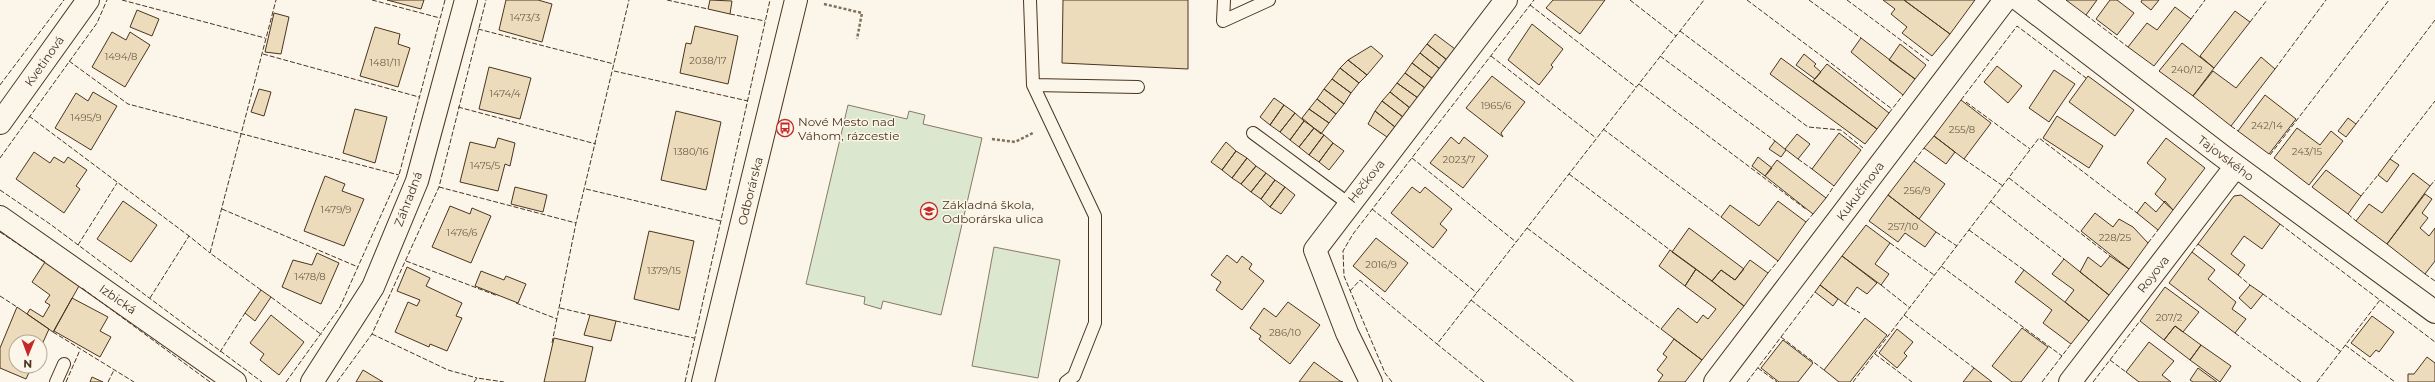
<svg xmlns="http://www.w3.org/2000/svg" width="2435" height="382" font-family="Montserrat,sans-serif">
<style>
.green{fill:#dce7d0;stroke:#887966}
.building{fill:#ecdcbc;stroke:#4a3520}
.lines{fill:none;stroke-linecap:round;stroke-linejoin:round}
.service-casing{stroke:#4a3520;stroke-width:14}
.minor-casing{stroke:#4a3520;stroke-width:24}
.secondary-casing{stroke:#4a3520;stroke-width:24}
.path{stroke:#7f6f5c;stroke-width:2.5;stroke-dasharray:3 2;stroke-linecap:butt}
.service{stroke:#fbf6e9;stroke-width:12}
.minor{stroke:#fbf6e9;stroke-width:22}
.secondary{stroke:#fbf6e9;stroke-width:22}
.fence{stroke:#4a3520;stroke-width:1;stroke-dasharray:5 2;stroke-linecap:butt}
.labels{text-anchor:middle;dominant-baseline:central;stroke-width:3;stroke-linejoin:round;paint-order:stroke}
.number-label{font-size:10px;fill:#725f47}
.street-label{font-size:12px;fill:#4a3520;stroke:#fbf6e9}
.poi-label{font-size:12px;fill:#4a3520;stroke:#fbf6e9;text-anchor:start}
</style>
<rect width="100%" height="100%" fill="#fbf6e9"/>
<path class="green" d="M848,105l59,14 2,-8 16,4 -2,9 59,14 -41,177 -58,-14 -2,8 -17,-5 1,-7 -59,-13z
M994,247l66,13 -22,118 -66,-12z"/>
<path class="building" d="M387,0h37l-3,9z
M506,0h32l14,4 -10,38 -43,-12z
M710,0l22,1 -2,13 -22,-5z
M1063,0h125v69l-126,-6z
M1553,0h52l-25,34 -34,-26z
M1883,0h21l46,34 -18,22 -30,-23 5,-6 -16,-13 4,-5z
M1904,0h71l-25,34z
M2066,0h31l-11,15z
M2110,0h7l17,13 -17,22 -21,-16z
M2142,0h17l-8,10 -10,-8z
M2175,7l16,12 -37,47 -26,-19 19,-24 10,7z
M137,10l22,9 -7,17 -22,-9z
M2235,11l15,11 -36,46 -14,-12z
M274,13l15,4 -8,37 -16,-2z
M1532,24l31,25 -12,16 2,2 -14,18 -31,-25z
M695,26l43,10 -10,48 -48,-11 6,-30 5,1z
M375,27l25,7 -2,10 12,4 -12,39 -38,-11z
M112,32l14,8 4,-8 20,13 -25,42 -33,-20z
M1435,34l20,15 -8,11 -20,-16z
M1861,38l54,41 -12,16 -52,-43z
M2182,43l32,25 -21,28 -34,-25z
M1427,44l20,16 -7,9 -20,-16z
M1900,44l26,21 -11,14 -26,-19z
M1371,46l12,10 -16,19 -19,-15z
M1420,53l20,16 -7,10 -21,-16z
M1804,54l12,10 -2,2 7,6 -6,7 -19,-14z
M2261,57l14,12 -44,57 -38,-30 20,-25 23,17z
M1781,58l96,71 -12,15 -95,-70z
M1348,60l19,15 -8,8 -19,-15z
M1412,63l21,16 -8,9 -20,-15z
M1827,64l62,49 -12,16 -64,-48z
M1997,66l25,20 -14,17 -24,-21z
M489,67l42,11 -11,41 -41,-10z
M1340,68l19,15 -8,10 -19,-14z
M2054,70l21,14 -26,38 -20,-14z
M1405,73l20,15 -7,10 -21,-15z
M1492,76l33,26 -24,31 2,4 -37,-29z
M2088,76l46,34 -19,26 -46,-34z
M1332,79l19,14 -7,11 -20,-15z
M1397,83l21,15 -8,10 -20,-16z
M259,89l12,3 -7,24 -13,-4z
M1324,89l20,15 -8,10 -19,-15z
M93,92l24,14 -26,44 -36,-22 21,-35 12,8z
M1390,92l20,16 -7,9 -21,-16z
M2265,95l31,24 -27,35 -31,-23z
M1274,98l10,7 -14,20 -10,-8z
M1317,99l19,15 -7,9 -20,-14z
M1961,100l30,23 -27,36 -30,-23z
M1382,101l21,16 -8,10 -20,-16z
M1284,105l11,8 -15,19 -10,-7z
M355,109l32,8 -12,46 -32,-10z
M1309,109l20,14 -8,11 -19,-16z
M676,111l45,11 -15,68 -45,-10z
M1375,111l20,16 -8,10 -19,-13z
M1295,113l9,8 -14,19 -10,-8z
M2057,116l46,30 -14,22 -46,-30z
M2348,118l8,6 -10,13 -8,-6z
M1304,121l10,7 -15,19 -9,-7z
M1314,128l10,7 -15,20 -10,-8z
M2297,128l23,17 11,-14 12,10 -34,44 -35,-27z
M1839,133l22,17 -27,36 -22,-17z
M1797,134l13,10 -12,15 -13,-10z
M1324,135l9,8 -14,19 -10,-7z
M1934,136l21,16 -9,12 -22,-16z
M1451,137l8,7 5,-7 24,19 -25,32 -33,-25z
M498,138l17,5 -5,23 -5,-2 -7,27 -38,-9 10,-40 25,6z
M2166,138l39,30 -32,42 -18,-16 11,-15 -19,-16z
M1775,141l11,9 -5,7 -12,-8z
M1226,142l10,9 -14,19 -11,-8z
M1333,143l11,8 -15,19 -10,-8z
M1236,151l11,7 -15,20 -10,-8z
M34,152l16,11 4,-6 10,6 4,-6 19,13 -11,16 4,3 -16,24 -48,-34z
M1758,157l14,11 -7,8 -13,-10z
M1247,158l9,8 -15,18 -9,-6z
M2390,159l9,6 -12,17 -9,-7z
M1777,160l49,38 -13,16 -48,-38z
M1914,161l31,23 -26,35 -31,-24z
M1256,166l10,7 -15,19 -10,-8z
M2326,170l35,26 -13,18 -36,-27z
M1266,173l9,7 -14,19 -10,-7z
M2413,173l17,13 -43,58 -31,-23 13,-17 13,9z
M325,176l20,8 -3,7 22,8 -20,47 -40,-15z
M1275,180l10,7 -15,20 -9,-8z
M515,187l32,8 -4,17 -32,-8z
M1285,187l10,8 -14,19 -11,-7z
M1412,187l8,6 5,-6 27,22 -12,15 7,6 -14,18 -42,-35z
M2425,194l7,5 -10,14 6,5 -8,10 9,8 6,-8v33l-10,13 -38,-30z
M1888,195l48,37 -11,15 -20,-14 -7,9 -29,-21z
M2241,195l39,29 -18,25 -18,-13 -13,18 14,11 -7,10 -40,-31 36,-48z
M123,201l34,24 -26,37 -34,-23z
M1778,201l28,21 -28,39 -57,-44 9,-12 29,21z
M2165,201l8,9 -15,20 -21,-17 8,-11 11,10z
M450,206l20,8 2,-6 19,8 -20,47 -39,-16z
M2095,213l18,14 6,-8 14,8 15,16 -19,26 -48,-38z
M1866,225l24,18 -15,21 14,10 -8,11 -39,-29z
M1689,228l55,41 -9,11 -14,-10 -9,11 -40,-29z
M649,231l45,10 -15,69 -45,-11z
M1376,238l32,25 -23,29 -32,-26z
M1670,250l26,19 -11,17 -26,-20z
M2192,252l23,18 -7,9 28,23 -4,7 14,10 -11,14 -66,-50z
M317,253l22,10 -18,41 -39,-17 11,-27 19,5z
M1227,255l10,8 5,-7 10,8 -3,5 15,12 -22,29 -26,-20 5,-8 -10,-7z
M1842,256l35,27 -10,11 -10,-7 -12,17 -25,-19z
M2110,256l19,13 -20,26 -29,-23 8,-15 13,10z
M2064,259l45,36 -20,26 -24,-19 9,-12 -22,-16z
M1750,260l18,13 -24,33 -32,-25 9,-11 14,10z
M45,262l34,24 -26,46 -26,-18 3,-5 13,8 7,-12 -5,-3 5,-7 -18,-13z
M407,267l23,11 -4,8 36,17 -6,13 6,2 -15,33 -17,-7 -1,3 -34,-15 13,-30 9,4 3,-6 -23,-9z
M1696,269l48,37 -42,54 -41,-31 17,-21 19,15 6,-8 5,4 8,-10 -31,-23z
M2024,270l65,51 -18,23 -28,-21 9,-13 -37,-28z
M481,271l23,9 2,-4 20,8 -8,19 -43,-17z
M1820,285l18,14 -5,7 -18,-14z
M2250,285l13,9 -12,15 -12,-11z
M2165,287l34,25 -16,20 -8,-6 -11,14 -24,-19z
M261,290l10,7 -16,24 -10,-8z
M72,298l36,19 -8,14 11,6 -11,20 -46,-26z
M1288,302l32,23 -30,39 -31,-25 2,-3 -11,-8 14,-20 12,9z
M17,307l32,22 -9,20v-7h-24v24h16l-6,13 -26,-11v-20z
M271,315l33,27 -25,33 -19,-15 4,-6 -14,-11z
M590,315l26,6 -5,20 -27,-6z
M2372,316l22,16 -15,20 -3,-2 -6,7 -19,-14z
M1865,318l22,17 -37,47h-11l-15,-12z
M2175,326l26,19 -11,15 -26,-20z
M2022,328l26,19 -27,35h-9l-20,-16z
M1897,329l16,13 -9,11 3,3 -10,12 -18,-15z
M554,338l39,9 -8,35h-41z
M1674,339l28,21 -17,22h-27l5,-7 -6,-5 10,-13 -4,-3z
M1783,340l30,23 -15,19h-19l-18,-14z
M2149,342l25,19 -12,14 9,7h-32l-13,-10z
M2201,345l30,21 -11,16 -30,-22z
M2427,357l8,6v19h-27v-8h6z
M1314,362l26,19 3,1h-44z
M1974,368l18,14h-29z
M2198,368l19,14h-24l-3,-2z
M363,370l20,12h-27z
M92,377l11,5h-13z"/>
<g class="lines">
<g class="service-casing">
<path id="service" d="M1030,0l3,85 62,131v107l-21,53 -8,6
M1224,0l-1,21 46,-21
M1033,85l105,2
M1253,133l96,71
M56,382l8,-18"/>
</g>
<g class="minor-casing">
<path id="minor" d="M2019,0l202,155 214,157
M0,123l88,-123
M0,217l235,165
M312,382l61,-95 44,-106 49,-181
M1371,382l-24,-49 -32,-83 191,-250
M1715,382l290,-382
M2070,382l166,-216"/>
</g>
<g class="secondary-casing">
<path id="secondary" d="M703,382l93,-382"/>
</g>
<path class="path" d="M824,4l38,9 -5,26
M992,139l23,3 18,-9"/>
<use href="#service" class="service"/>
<use href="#minor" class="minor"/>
<use href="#secondary" class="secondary"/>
<path class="fence" d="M122,0l143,38
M372,0l68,18
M667,0l41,9
M1630,0l46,36
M1747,0l145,109
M1809,0l52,38
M1847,0l82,61
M1530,5l106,82
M730,14l35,7
M2086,15l42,32
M2191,19l14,-19
M2250,22l17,-22
M478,29l136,35
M1680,31l128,96 33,3 22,18
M263,54l156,43
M1491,56l105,82
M1660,56l115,85
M69,61l59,43 271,71
M2275,69l51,-69
M614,71l134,30
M1639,84l168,126
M0,85l64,-85
M1961,100l56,-74 69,52
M1966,102l64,47
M458,107l138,37
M1889,113l14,-18
M29,116l160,120
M2356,124l79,-104
M2231,126l7,5
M1603,129l118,88
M2270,155l119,-155
M0,158l97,-135 10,-23
M1412,158l104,84
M1798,159l14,10
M1964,159l39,27
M2390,159l45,-58
M1914,161l10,-13
M1569,174l101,76
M2009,178l101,78
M2430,186l5,-6
M439,187l137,36
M586,189l135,32
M0,190l50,34 212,158
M2361,196l17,-21
M1826,198l8,-12
M1991,202l73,57
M222,209l136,58
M1372,209l105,84
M2348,214l8,7
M1806,222l7,-8
M2280,224l155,118
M1527,228l134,101
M1969,230l55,40
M0,232l45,30
M1936,232l21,14
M1890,243l44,32
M2148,243l10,-13
M78,245l39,-62
M2192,252l6,-8
M406,261l92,35
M1941,266l121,90
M1768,273l10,-12
M2425,274l10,7
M2238,275l12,10
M1881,285l29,23
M82,288l128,94
M261,290l-51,-37 66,-253
M1350,291l10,-11 77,64
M2263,294l77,57
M0,296l17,11
M271,297l51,38
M150,298l39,-62 21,17
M1471,300l103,82
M516,303l41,16
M1845,304l15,9
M560,308l30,7
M1904,315l70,53
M616,321l78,17
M53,332l81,50
M2235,333l66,49
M372,334l76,36 29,8
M1781,337l43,33
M552,343l24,-120 53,-223
M2345,345l50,37
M220,352l25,-39
M1875,354l37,28
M2110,360l16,12
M1758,368l19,14
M66,382l14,-32
M108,382l6,-12
M286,382l54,-75 59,-132 46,-175
M337,382l35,-48 67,-147 47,-187
M474,382l3,-4 27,4
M685,382l85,-382
M1392,382l-7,-9 -41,-97 -1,-25 10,-17 181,-234
M1484,382l-47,-38 267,-344
M1747,382l68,-90
M1853,382l186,-244 98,75
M2042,382l29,-38
M2093,382l47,-61
M2317,382l63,-82"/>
</g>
<defs>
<g id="bus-ring" transform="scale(0.9)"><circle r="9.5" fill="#fbf6e9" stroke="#c62828" stroke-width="1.5"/><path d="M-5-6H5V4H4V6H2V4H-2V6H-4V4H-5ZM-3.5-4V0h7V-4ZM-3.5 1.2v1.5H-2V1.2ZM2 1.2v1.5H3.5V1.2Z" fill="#c62828"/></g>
<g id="school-ring" transform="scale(0.9)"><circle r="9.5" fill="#fbf6e9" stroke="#c62828" stroke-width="1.5"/><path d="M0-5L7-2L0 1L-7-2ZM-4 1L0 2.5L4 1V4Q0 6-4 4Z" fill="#c62828"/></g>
</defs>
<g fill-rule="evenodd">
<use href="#bus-ring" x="785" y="128"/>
<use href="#school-ring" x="929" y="211"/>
</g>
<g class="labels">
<g class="number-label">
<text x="525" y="17">1473/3</text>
<text x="121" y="56">1494/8</text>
<text x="708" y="60">2038/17</text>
<text x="385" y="62">1481/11</text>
<text x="2187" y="69">240/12</text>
<text x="505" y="93">1474/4</text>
<text x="1496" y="105">1965/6</text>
<text x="86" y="117">1495/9</text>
<text x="2267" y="125">242/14</text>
<text x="1962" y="129">255/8</text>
<text x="691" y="151">1380/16</text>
<text x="2307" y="151">243/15</text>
<text x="1459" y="159">2023/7</text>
<text x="485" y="165">1475/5</text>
<text x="1917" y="190">256/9</text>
<text x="336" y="209">1479/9</text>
<text x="1903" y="226">257/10</text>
<text x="462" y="232">1476/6</text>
<text x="2115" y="237">228/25</text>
<text x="1381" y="264">2016/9</text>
<text x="664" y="270">1379/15</text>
<text x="310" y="276">1478/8</text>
<text x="2169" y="317">207/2</text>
<text x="1285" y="332">286/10</text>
</g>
<g class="street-label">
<text transform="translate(44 61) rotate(-55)">Kvetinová</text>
<text transform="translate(2226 158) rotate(37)">Tajovského</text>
<text transform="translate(1366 181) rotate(-52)">Hečkova</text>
<text transform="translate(750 191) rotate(-76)">Odborárska</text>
<text transform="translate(1860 191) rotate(-53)">Kukučínova</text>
<text transform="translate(408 199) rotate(-69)">Záhradná</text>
<text transform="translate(2153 274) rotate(-52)">Royova</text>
<text transform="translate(118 299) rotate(35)">Izbická</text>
</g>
<g class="poi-label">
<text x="798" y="121">Nové Mesto nad<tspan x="798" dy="14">Váhom, rázcestie</tspan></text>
<text x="942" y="204">Základná škola,<tspan x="942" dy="14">Odborárska ulica</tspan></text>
</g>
</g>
<g transform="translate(28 354) rotate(181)"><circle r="19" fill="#fbf6e9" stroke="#b4a999"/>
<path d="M0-3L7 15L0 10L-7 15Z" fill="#c62828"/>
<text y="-6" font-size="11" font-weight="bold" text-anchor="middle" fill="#4a3520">N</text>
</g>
</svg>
